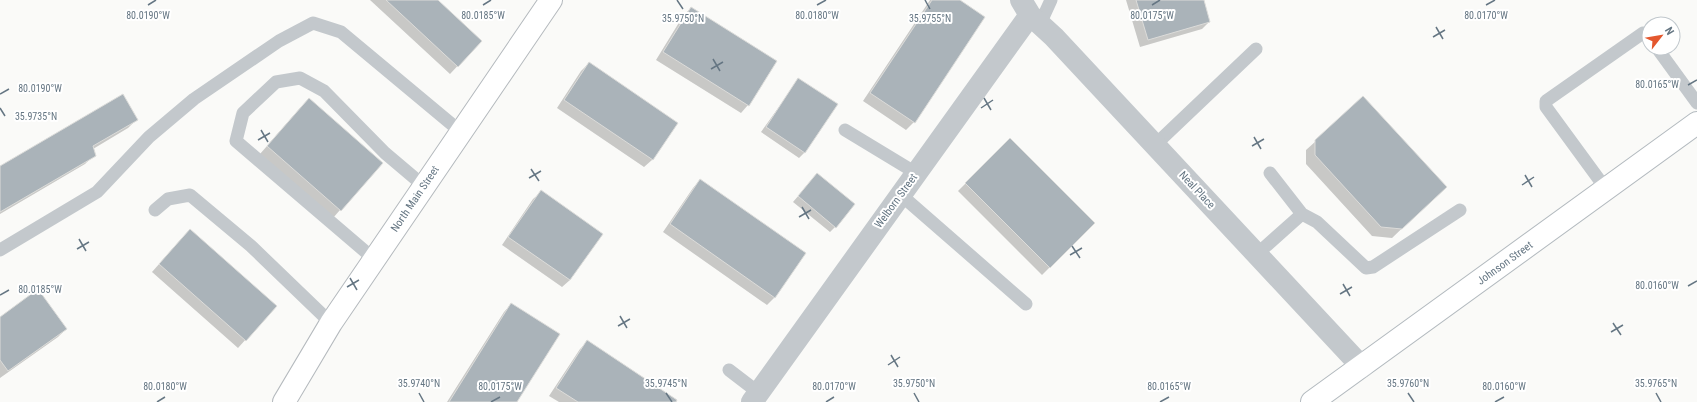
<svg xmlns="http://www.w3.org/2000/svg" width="1697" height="402" font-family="'Roboto Condensed',sans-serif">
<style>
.shadow{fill:#0003}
.building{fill:#aab3b9;stroke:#dcdcda}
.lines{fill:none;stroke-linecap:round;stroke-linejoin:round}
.secondary-casing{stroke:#b3babf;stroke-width:24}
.primary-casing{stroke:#b5babe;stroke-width:24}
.lane{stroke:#c3c8cc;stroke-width:13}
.street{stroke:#c3c8cc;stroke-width:22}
.secondary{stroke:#fff;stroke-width:22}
.primary{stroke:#fff;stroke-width:22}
.ticks{fill:none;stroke:#657683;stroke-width:1.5}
.labels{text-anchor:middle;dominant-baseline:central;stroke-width:4;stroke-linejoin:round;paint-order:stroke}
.street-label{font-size:11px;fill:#657683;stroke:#fff}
.ticks-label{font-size:10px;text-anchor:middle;fill:#657683;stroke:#fff;stroke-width:4;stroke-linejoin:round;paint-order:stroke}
</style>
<rect width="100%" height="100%" fill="#fafaf8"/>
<path class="shadow" d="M370,0h67l44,41 -31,33z
M930,0h28l-44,122 -8,8 -43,-29z
M1126,0h77l6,22 -7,7 -62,18z
M691,8l57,97 -7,8 -85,-53 27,-44z
M589,63l88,60 -25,37 -8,7 -87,-59 24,-37z
M799,79l6,73 -6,6 -38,-26z
M301,107l39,103 -7,8 -73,-64z
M137,119l-9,9 -35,21 1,6 -9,9 -85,50v-47z
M1010,139l84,84 -52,52 -84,-84z
M1316,141l121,54 -45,43 -20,-2 -66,-72v-14z
M817,174l18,53 -5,5 -37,-30z
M700,180l75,117 -8,8 -104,-73 30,-44z
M541,192l61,43 -32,45 -8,7 -60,-42 31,-46z
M182,238l94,68 -38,42 -86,-76z
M511,304l5,98h-69l57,-90z
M0,318l66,11 -8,8 -58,41z
M587,342l88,60h-116l-10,-6 31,-47z"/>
<path class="building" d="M386,0h52l44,41 -24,26z
M932,0h28l25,17 -70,106 -45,-30z
M1136,0h68l6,22 -62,18z
M691,7l86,54 -28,45 -86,-54z
M589,62l89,61 -25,37 -89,-60z
M798,78l40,26 -33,49 -39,-26z
M123,94l15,26 -45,26 3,10 -96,56v-46z
M1363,96l84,91 -45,42 -21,-2 -66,-72v-15z
M309,98l74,65 -42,48 -74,-65z
M1010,138l85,85 -45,45 -85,-85z
M817,173l38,31 -19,24 -38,-32z
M700,179l106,74 -31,45 -105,-74z
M541,190l62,44 -33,46 -62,-43z
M190,229l87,77 -31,35 -87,-77z
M38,289l29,40 -59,42 -8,-11v-43z
M511,303l49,31 -43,68h-68z
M587,340l90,60 -1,2h-98l-22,-14z"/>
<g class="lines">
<g class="secondary-casing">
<path id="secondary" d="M1312,402l385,-279"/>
</g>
<g class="primary-casing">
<path id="primary" d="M284,402l47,-79 220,-323"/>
</g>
<path class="lane" d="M1040,24l11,-24
M1657,48l40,55
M845,130l71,43
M1155,145l101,-96
M1270,173l32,41
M1606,189l-60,-82v-6l97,-68 6,4
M901,195l125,109
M155,210l13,-11 22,-4 61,51 80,77
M0,250l97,-58 52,-55 45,-38 85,-58 34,-18 28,9 120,100
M1257,254l45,-40 15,8 49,46 7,-1 87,-57
M374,259l-138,-118 7,-28 33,-31 24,-4 24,13 61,62 39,33
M729,370l30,23"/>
<path class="street" d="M1021,0l9,15 24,22 308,330
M752,402l278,-387"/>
<use href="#secondary" class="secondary"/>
<use href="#primary" class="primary"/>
</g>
<path class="ticks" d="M677,0l6,9M925,0l5,9M148,5l8,-5M483,5l8,-5M817,5l9,-5M1152,5l8,-5M1486,5l9,-5M1436,27l7,12M1433,37l12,-7M713,59l7,12M711,69l12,-7M1688,85l9,-5M0,94l9,-5M984,98l7,12M0,108l5,8M981,108l12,-8M261,130l7,12M1254,137l7,12M258,140l12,-7M1252,146l12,-7M531,169l8,12M1525,175l7,12M529,178l12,-7M1522,185l12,-8M802,207l7,12M799,217l12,-7M79,239l7,12M1072,246l8,12M77,249l12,-7M1070,255l12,-7M350,278l7,12M1343,284l7,12M1688,286l9,-5M347,287l12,-7M1340,294l12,-7M0,295l9,-5M620,316l7,12M1613,323l8,12M618,326l12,-7M1611,332l12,-7M891,355l7,12M888,365l12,-8M419,393l5,9M666,393l6,9M914,393l5,9M1408,393l6,9M1656,393l5,9M157,402l8,-5M491,402l9,-5M826,402l8,-5M1160,402l9,-5M1495,402l9,-5"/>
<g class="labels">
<g class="street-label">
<text transform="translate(1197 190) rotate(47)">Neal Place</text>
<text transform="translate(415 199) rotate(-56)">North Main Street</text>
<text transform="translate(896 201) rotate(-54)">Welborn Street</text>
<text transform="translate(1505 263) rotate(-36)">Johnson Street</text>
</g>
</g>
<g class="ticks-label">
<text x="148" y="19">80.0190°W</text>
<text x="483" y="19">80.0185°W</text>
<text x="817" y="19">80.0180°W</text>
<text x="1152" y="19">80.0175°W</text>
<text x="1486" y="19">80.0170°W</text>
<text x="683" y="22">35.9750°N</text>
<text x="930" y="22">35.9755°N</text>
<text x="1657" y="88">80.0165°W</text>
<text x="40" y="92">80.0190°W</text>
<text x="36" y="120">35.9735°N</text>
<text x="1657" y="289">80.0160°W</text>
<text x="40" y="293">80.0185°W</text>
<text x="419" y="387">35.9740°N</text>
<text x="666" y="387">35.9745°N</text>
<text x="914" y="387">35.9750°N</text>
<text x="1408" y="387">35.9760°N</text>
<text x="1656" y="387">35.9765°N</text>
<text x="165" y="390">80.0180°W</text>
<text x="500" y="390">80.0175°W</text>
<text x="834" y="390">80.0170°W</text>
<text x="1169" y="390">80.0165°W</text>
<text x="1504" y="390">80.0160°W</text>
</g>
<g transform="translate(1661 36) rotate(59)"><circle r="19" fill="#ffffff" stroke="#c1c8cd"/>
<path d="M0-3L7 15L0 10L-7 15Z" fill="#e4572e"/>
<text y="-6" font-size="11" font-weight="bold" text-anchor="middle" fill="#657683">N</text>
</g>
</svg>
